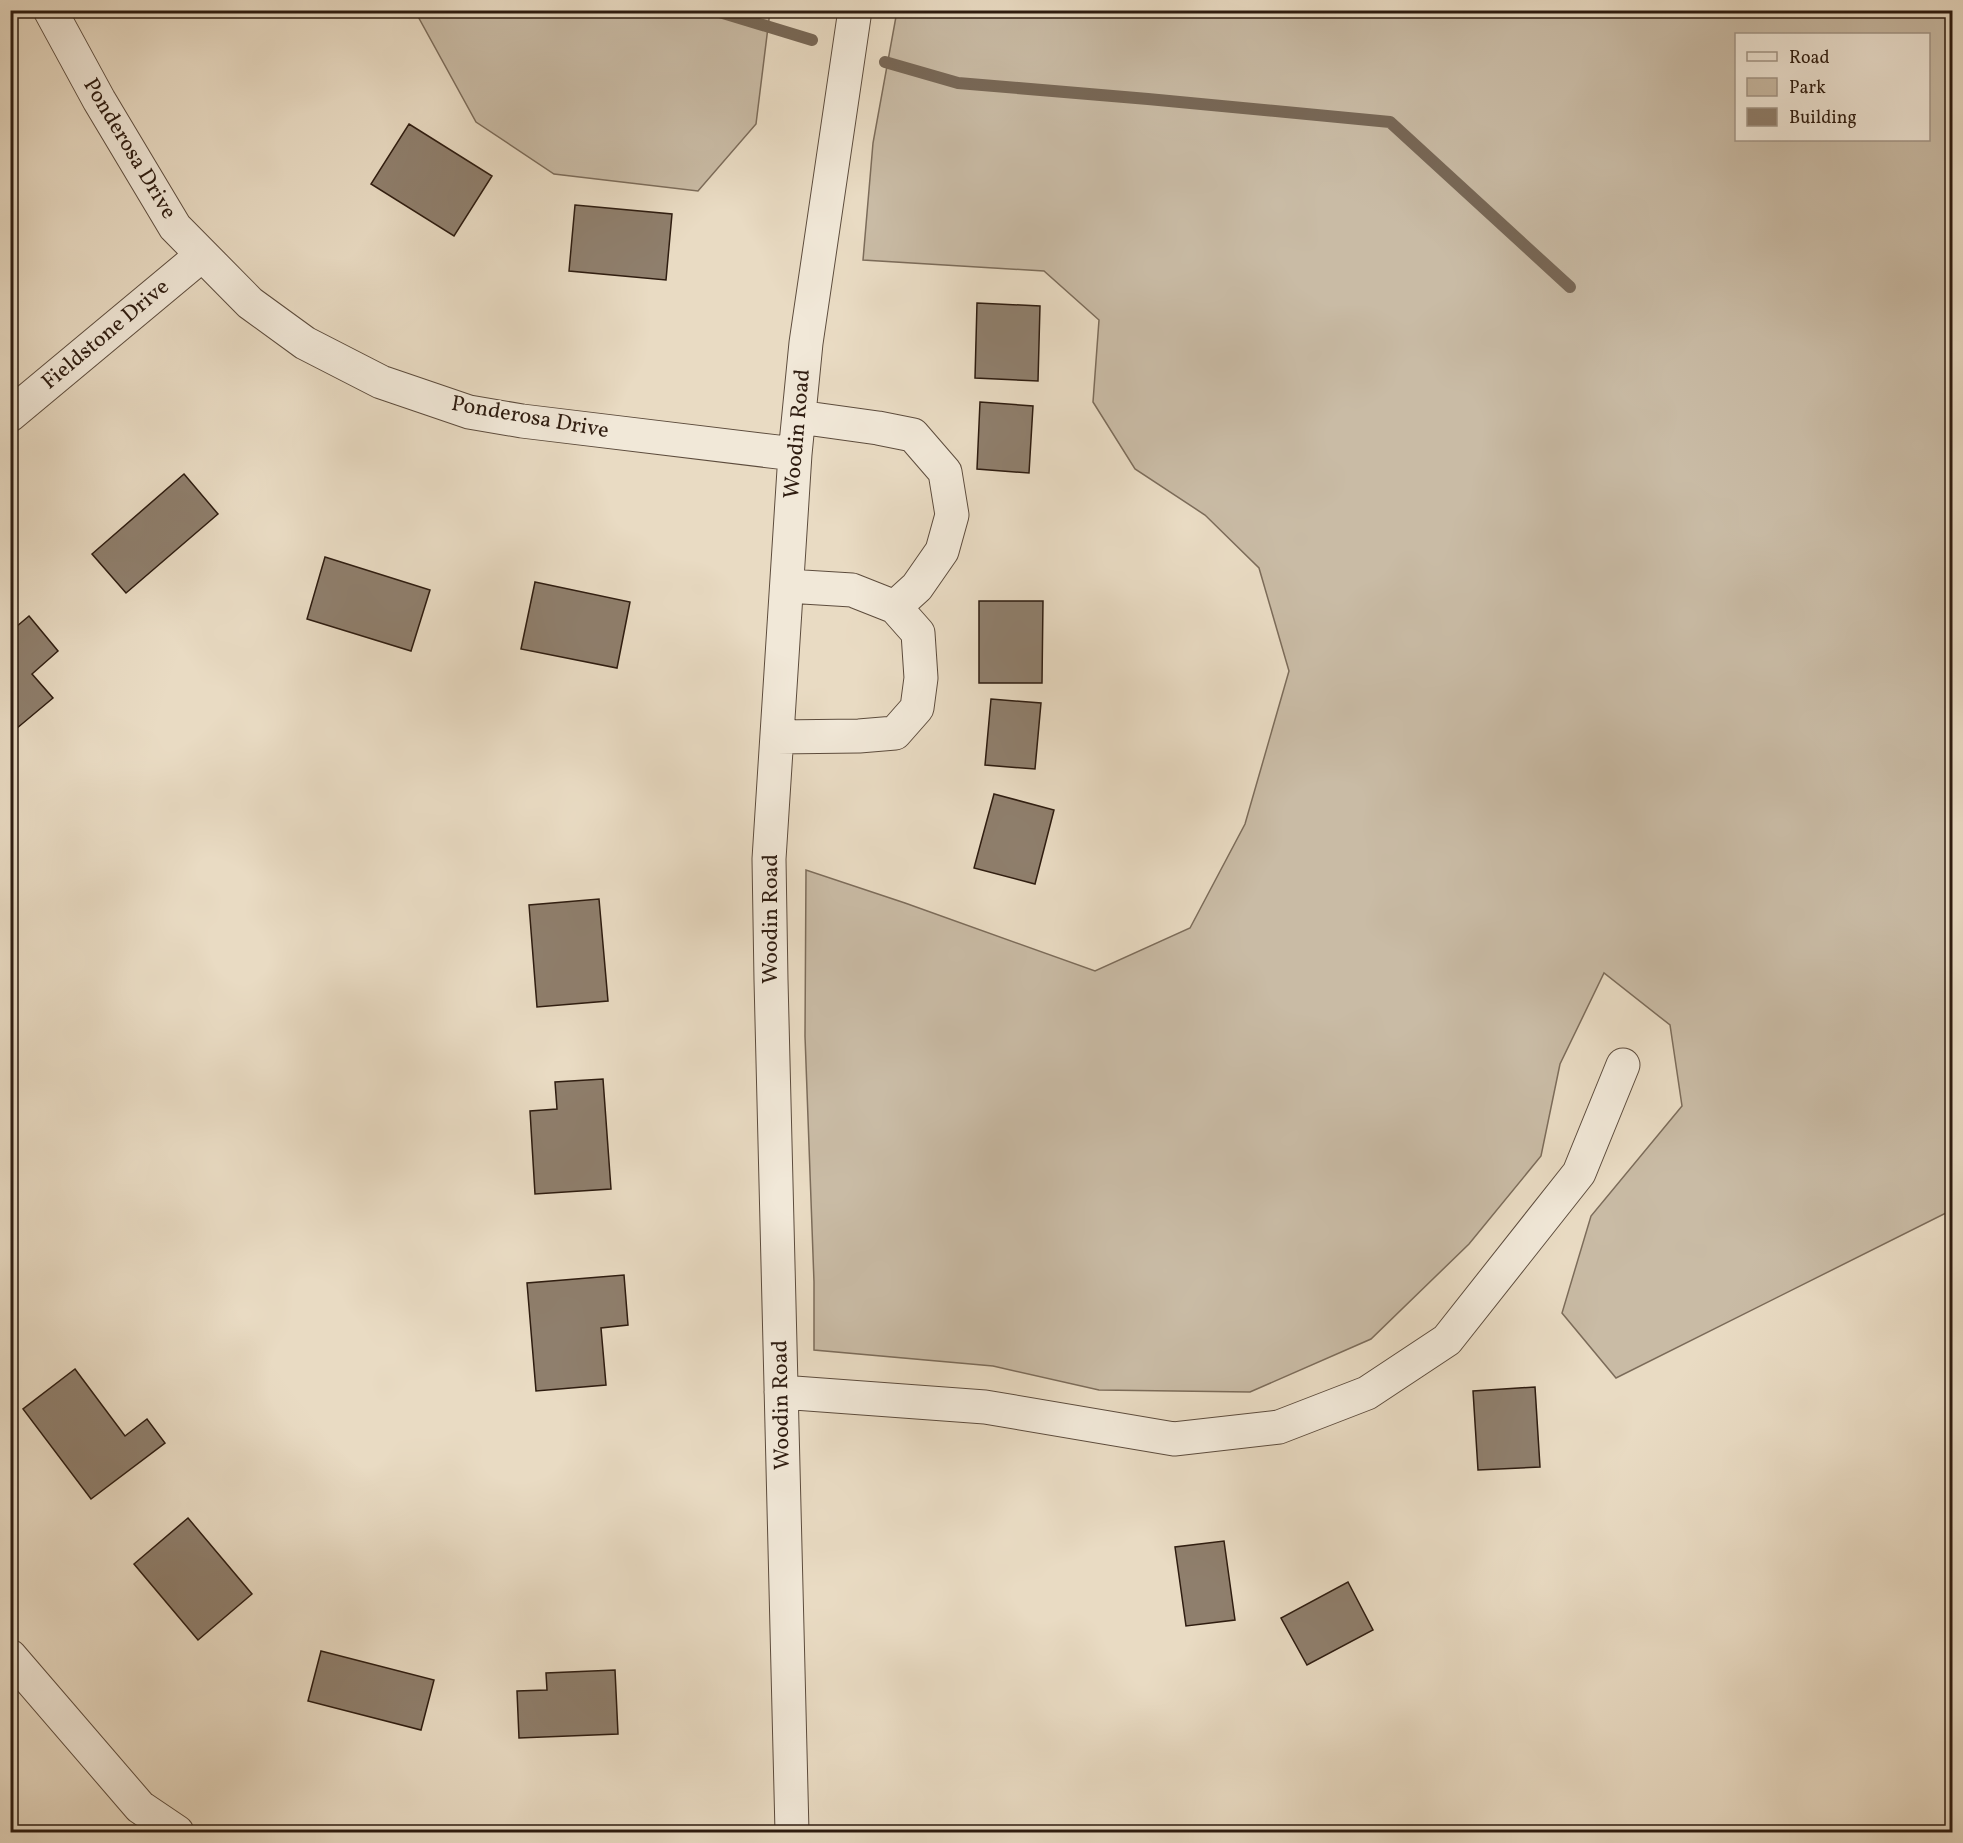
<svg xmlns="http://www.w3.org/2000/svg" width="1963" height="1843" font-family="Vollkorn,serif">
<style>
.green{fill:#c9bba5;stroke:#7c6c5a;stroke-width:1.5;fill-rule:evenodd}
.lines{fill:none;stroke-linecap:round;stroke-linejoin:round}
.stream{stroke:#786857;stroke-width:12}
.building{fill:#8f7f6d;stroke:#2e1c10;stroke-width:1.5}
.minor-casing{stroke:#5d4c3d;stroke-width:35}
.minor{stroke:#f1e8d8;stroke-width:33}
.labels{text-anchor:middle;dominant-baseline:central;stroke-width:4.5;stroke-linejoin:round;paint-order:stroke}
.street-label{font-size:22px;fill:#2e1c10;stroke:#f1e8d8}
</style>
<rect width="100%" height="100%" fill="#e9dbc3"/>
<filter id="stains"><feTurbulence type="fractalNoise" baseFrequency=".00333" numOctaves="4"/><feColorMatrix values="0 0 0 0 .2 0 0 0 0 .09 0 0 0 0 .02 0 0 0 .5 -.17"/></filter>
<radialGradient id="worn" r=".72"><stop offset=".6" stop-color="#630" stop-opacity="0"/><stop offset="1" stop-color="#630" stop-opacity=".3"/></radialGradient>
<path class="green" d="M415,11h355l-14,113 -58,67 -144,-17 -78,-52z
M897,11h1055v1199l-336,168 -54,-65 29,-97 91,-110 -12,-81 -66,-52 -44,91 -19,92 -72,88 -98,95 -121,53 -151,-2 -106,-24 -179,-16v-68l-9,-246 1,-166 99,33 190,68 95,-43 55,-104 44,-153 -30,-103 -54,-53 -70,-46 -42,-67 6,-82 -55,-49 -181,-11 10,-117zM1736,34h192v106h-192z"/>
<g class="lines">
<path class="stream" d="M713,10l99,30
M885,62l73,21 190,16 242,23 180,165"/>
</g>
<path class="building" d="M409,124l83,52 -38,60 -83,-52z
M575,205l97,9 -6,66 -97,-9z
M977,303l63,3 -2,75 -63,-3z
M980,402l53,4 -4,67 -52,-4z
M184,474l34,40 -92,79 -34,-39z
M325,557l105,33 -19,61 -104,-32z
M535,582l95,20 -13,66 -96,-19z
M979,601h64l-1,82h-63z
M29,616l29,35 -26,23 21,24 -43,36v-102z
M991,699l50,4 -6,66 -50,-4z
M994,794l60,16 -19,74 -61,-16z
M599,899l9,102 -71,6 -8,-102z
M603,1079l8,110 -76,5 -5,-83 27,-2 -2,-27z
M624,1275l4,50 -27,3 5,57 -70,6 -9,-108z
M75,1369l50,67 22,-17 18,24 -74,56 -68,-90z
M1535,1387l5,80 -62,3 -5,-79z
M188,1518l64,76 -54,46 -64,-76z
M1224,1541l11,79 -49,6 -11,-79z
M1348,1582l25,48 -66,35 -26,-47z
M321,1651l113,29 -13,50 -113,-29z
M615,1670l3,64 -99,4 -2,-47 30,-1 -1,-17z"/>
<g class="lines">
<g class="minor-casing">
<path id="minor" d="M50,10l49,90 76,127 75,76 55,40 76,39 88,30 53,9 273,33
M10,415l192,-160
M799,417l79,11 35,7 32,37 7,43 -10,36 -25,36 -22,20
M777,737l82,-1 36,-3 22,-25 4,-30 -3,-45 -23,-26 -43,-17 -65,-4
M781,1392l204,15 189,32 105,-12 88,-34 80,-53 132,-167 44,-108
M10,1656l130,151 37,25
M792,1832l-21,-852 -2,-121 26,-405 11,-111 49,-333"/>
</g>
<use href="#minor" class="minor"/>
</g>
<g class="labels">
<g class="street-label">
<text transform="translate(129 149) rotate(59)">Ponderosa Drive</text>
<text transform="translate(106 335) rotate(-40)">Fieldstone Drive</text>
<text transform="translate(530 418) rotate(10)">Ponderosa Drive</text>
<text transform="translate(798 434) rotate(-85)">Woodin Road</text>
<text transform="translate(771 919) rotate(-90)">Woodin Road</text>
<text transform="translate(782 1405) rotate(-91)">Woodin Road</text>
</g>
</g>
<rect width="1963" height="1843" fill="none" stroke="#e9dbc3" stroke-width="36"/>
<rect x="12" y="12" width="1939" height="1819" fill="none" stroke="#2e1c10" stroke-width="3"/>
<rect x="18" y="18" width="1927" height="1807" fill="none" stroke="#2e1c10" stroke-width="1.5"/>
<rect x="1735" y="33" width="195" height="108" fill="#f1e8d8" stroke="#a39688" stroke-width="1.5"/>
<rect x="1747" y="52" width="30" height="9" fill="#f1e8d8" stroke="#a39688" stroke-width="1.5"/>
<text x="1789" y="63" font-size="18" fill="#2e1c10">Road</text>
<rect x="1747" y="78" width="30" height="18" fill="#c9bba5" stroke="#a39688" stroke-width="1.5"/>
<text x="1789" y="93" font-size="18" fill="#2e1c10">Park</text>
<rect x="1747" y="108" width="30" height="18" fill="#8f7f6d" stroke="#a39688" stroke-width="1.5"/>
<text x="1789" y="123" font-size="18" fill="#2e1c10">Building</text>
<rect width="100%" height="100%" filter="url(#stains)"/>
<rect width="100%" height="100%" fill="url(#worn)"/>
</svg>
